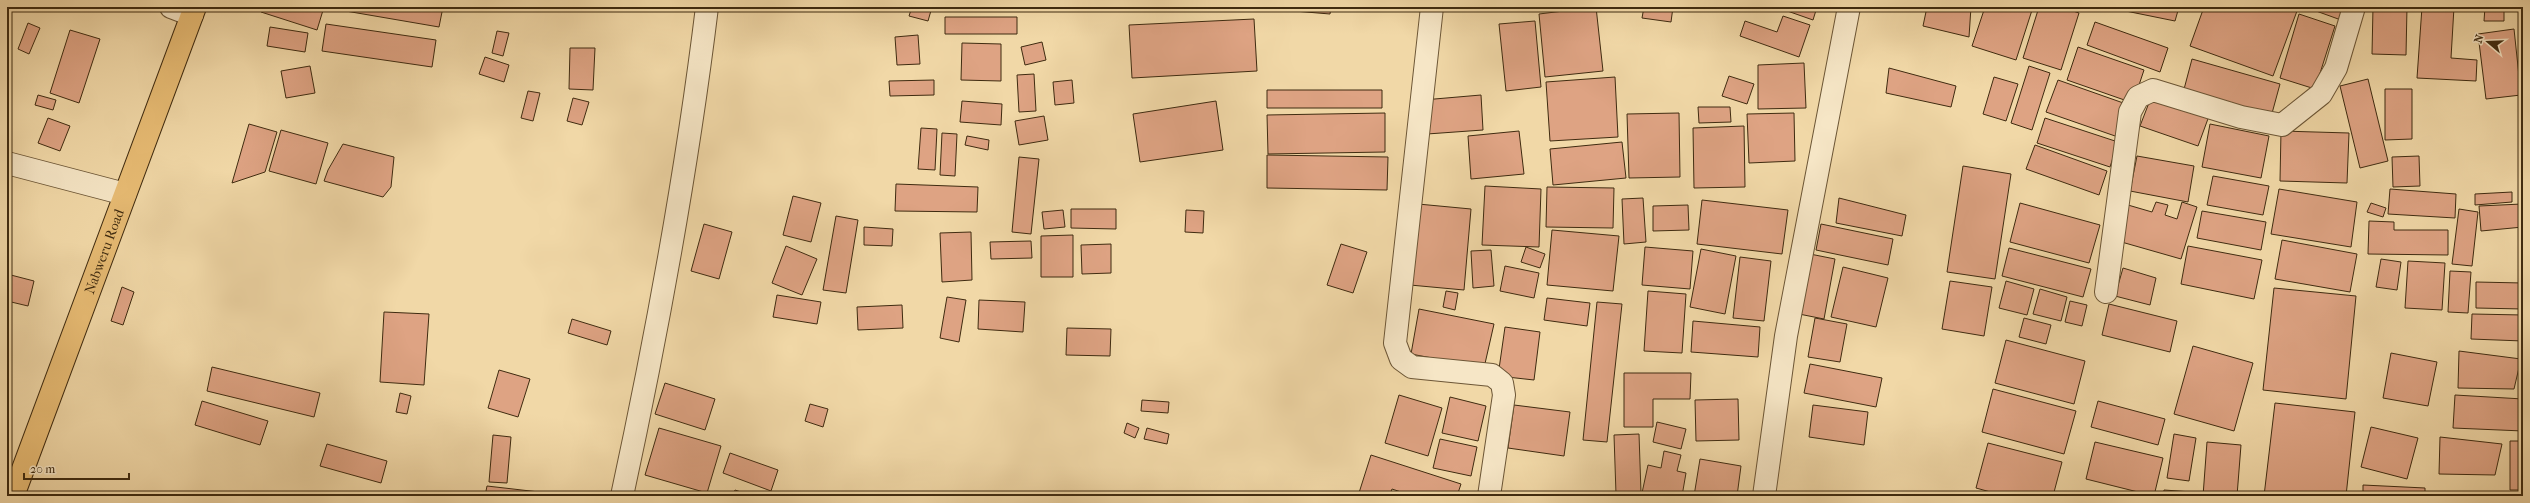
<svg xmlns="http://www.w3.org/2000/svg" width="2530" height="503" font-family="'IM FELL French Canon',serif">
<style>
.building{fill:#dea383;stroke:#3f2b10}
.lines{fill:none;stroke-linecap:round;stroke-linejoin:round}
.minor-casing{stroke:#6c5636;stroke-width:24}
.major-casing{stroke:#3f2b10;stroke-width:24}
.minor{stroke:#f6e6c6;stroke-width:22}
.major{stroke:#e8bc74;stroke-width:22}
.labels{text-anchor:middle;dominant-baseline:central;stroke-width:3;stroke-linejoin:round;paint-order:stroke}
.street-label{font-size:14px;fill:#3f2b10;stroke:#f6e6c6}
</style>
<rect width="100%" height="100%" fill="#f1d8a7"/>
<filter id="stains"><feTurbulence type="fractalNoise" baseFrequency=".005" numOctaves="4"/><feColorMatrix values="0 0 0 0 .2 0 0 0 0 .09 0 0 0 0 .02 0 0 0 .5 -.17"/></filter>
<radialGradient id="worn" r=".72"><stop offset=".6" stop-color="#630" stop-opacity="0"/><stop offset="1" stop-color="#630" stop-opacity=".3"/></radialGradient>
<path class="building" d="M262,7h62l-7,23 -56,-18z
M334,7h109l-4,20 -105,-18z
M562,7h33l-1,3z
M912,7h20l-4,14 -19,-5z
M1142,7h100v3l-100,1z
M1294,7h37l-1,7 -36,-3z
M1596,7l7,64 -58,6 -6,-63z
M1644,7h29l-2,15 -29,-4z
M1776,7h41l-4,13z
M1927,7h44l-2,30 -46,-11z
M1985,7h48l-17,53 -44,-14z
M2039,7h22l18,6 -18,57 -38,-12z
M2106,7h73l-4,14z
M2204,7h81l12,4 -24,65 -83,-30z
M2305,7h41l-5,13z
M2373,7h34l-1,48 -34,-1z
M2422,7h32l-3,51 26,2 -1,21 -59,-3z
M2485,7h19v14h-20z
M2299,14l36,12 -20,63 -35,-11z
M1783,16l27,9 -11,32 -59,-21 5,-15 32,11z
M945,17h72v17h-72z
M1254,19l3,52 -125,7 -3,-53z
M1535,21l6,66 -35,4 -7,-67z
M2095,22l73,26 -8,24 -73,-27z
M28,23l12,5 -11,26 -11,-5z
M326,24l110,16 -4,27 -110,-16z
M270,27l38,6 -3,19 -38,-6z
M2514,29l7,66 -35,4 -8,-65z
M70,30l30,9 -21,64 -29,-10z
M497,31l12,2 -6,23 -11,-3z
M918,35l2,29 -23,1 -2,-28z
M1042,42l4,18 -21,5 -4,-18z
M962,43l39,1v37l-40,-1z
M2078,47l66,23 -11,33 -66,-23z
M570,48h25l-2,42 -24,-1z
M485,57l24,8 -5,17 -25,-8z
M2192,59l88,25 -9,33 -88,-24z
M1804,63l2,45 -48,1v-44z
M310,66l5,27 -29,5 -5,-27z
M2029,66l21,7 -18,57 -21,-7z
M1889,68l67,18 -5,21 -65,-14z
M1034,74l2,37 -17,1 -2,-37z
M1729,76l25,8 -7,20 -25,-8z
M1615,77l3,60 -68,4 -4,-59z
M1994,77l24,7 -12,37 -23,-7z
M2368,79l20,82 -28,7 -20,-82z
M934,80v15l-44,1 -1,-15z
M1072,80l2,23 -19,2 -2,-23z
M2058,80l71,25 -11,32 -72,-25z
M2385,89h27v50l-27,1z
M1267,90h115v18h-115z
M528,91l12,2 -7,28 -12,-3z
M38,95l18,5 -3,10 -18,-5z
M1481,95l2,35 -56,4 -4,-34z
M2152,95l57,21 -11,30 -58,-20z
M573,98l16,4 -7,23 -15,-4z
M962,101l40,3 -1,21 -41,-3z
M1216,101l7,49 -83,12 -7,-48z
M1698,107h32l1,15 -32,1z
M1385,113v39l-117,2 -1,-39z
M1679,113l1,64 -51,1 -2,-64z
M1794,113l1,48 -46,2 -2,-49z
M1044,116l4,24 -29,5 -4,-24z
M48,118l22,8 -10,25 -22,-8z
M2045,118l73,24 -8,25 -73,-24z
M249,124l28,8 -12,40 -33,11z
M2210,124l59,12 -8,42 -59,-11z
M1744,126l1,61 -51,1 -1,-60z
M921,128l16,1 -2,41 -17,-1z
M281,130l47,13 -12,41 -47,-13z
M1519,131l5,43 -53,5 -3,-43z
M2281,131l68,2 -2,50 -67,-2z
M942,133l15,1 -2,42 -15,-1z
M967,136l22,4 -1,10 -23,-5z
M1622,142l4,36 -73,7 -3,-36z
M343,144l51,13 -3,30 -8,10 -59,-16 4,-11z
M2035,145l72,26 -8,24 -73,-26z
M1267,155l121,2 -1,33 -120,-2z
M2137,156l57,10 -6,36 -58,-11z
M2419,156l1,30 -27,1 -1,-30z
M1019,157l20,2 -8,75 -19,-2z
M1963,166l48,8 -16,105 -48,-7z
M2213,176l56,10 -6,29 -56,-10z
M896,184l82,3 -1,25 -82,-1z
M1485,186l56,3 -2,58 -57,-2z
M1547,187l67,1 -1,40 -67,-1z
M2279,189l78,13 -6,45 -80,-13z
M2390,189l66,5 -1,24 -67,-4z
M2512,192v10l-37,3v-11z
M793,196l28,7 -10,39 -28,-7z
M1643,198l3,44 -22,2 -2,-45z
M1839,198l67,17 -4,21 -66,-13z
M1702,200l86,10 -6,44 -85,-10z
M2156,202l12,3 -3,10 12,4 5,-17 15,5 -16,52 -63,-18 10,-36 24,7z
M2020,203l80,22 -11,38 -79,-21z
M2371,203l15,5 -3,9 -16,-5z
M1418,204l53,5 -7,81 -54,-5z
M2522,204l1,23 -42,4 -2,-25z
M1688,205l1,25 -36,1v-25z
M1071,209h45v20l-45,-1z
M2459,209l19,3 -6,54 -20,-2z
M1063,210l2,17 -21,2 -2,-17z
M1186,210l18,1 -1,22 -18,-1z
M2202,211l64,11 -5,28 -64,-12z
M836,216l22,4 -12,73 -23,-3z
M2369,221l25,1v8h54v25l-80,-1z
M704,224l28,8 -13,47 -28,-8z
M1821,224l72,15 -5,26 -72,-15z
M864,227l29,2 -1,17 -28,-1z
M1552,230l67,6 -6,55 -66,-6z
M971,232l1,48 -30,2 -2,-49z
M1073,235v42h-32v-41z
M2282,240l75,14 -7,38 -75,-13z
M1031,241l1,17 -41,1 -1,-17z
M1111,244v29l-29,1 -1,-29z
M1341,244l26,8 -14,41 -26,-8z
M786,246l31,13 -15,36 -30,-12z
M2188,246l74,14 -8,39 -73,-15z
M1526,247l19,7 -5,14 -19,-6z
M1645,247l48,4 -3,38 -48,-4z
M2009,248l82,21 -8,28 -81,-21z
M1701,249l35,7 -11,58 -35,-7z
M1491,250l3,36 -21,2 -2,-37z
M1810,254l25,5 -11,60 -25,-5z
M1740,257l31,4 -7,60 -31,-3z
M2381,259l20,3 -4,28 -21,-3z
M2408,261l37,2 -3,47 -37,-2z
M1505,266l34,7 -5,25 -34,-7z
M1843,267l45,11 -12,49 -45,-10z
M2123,268l33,10 -6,27 -35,-9z
M2450,271l21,1 -3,41 -20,-1z
M7,274l27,7 -6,25 -21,-5z
M1950,281l42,6 -8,49 -42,-7z
M2006,281l28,8 -7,26 -28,-7z
M2476,282l47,1v26l-47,-1z
M122,287l12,5 -11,33 -12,-4z
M2274,288l82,8 -10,103 -83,-9z
M2040,289l27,8 -6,24 -28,-7z
M1446,291l12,2 -3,17 -12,-3z
M1648,291l38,3 -4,59 -38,-2z
M777,295l44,7 -4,22 -44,-7z
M947,297l19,3 -7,42 -19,-4z
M1547,298l43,5 -3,23 -43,-6z
M979,300l46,2 -2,30 -45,-3z
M2070,301l17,4 -5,21 -17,-4z
M1597,302l25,2 -15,138 -24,-2z
M2109,304l68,17 -7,31 -68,-17z
M902,305l1,23 -45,2 -1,-23z
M1419,309l75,15 -10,44 -73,-14z
M384,312l45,2 -5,71 -44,-3z
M2472,314l51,1v26l-52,-2z
M1815,318l32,6 -7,38 -32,-5z
M2024,318l27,7 -5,19 -27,-7z
M572,319l39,12 -4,14 -39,-12z
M1693,321l67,6 -2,30 -67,-5z
M1505,327l35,5 -6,48 -36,-4z
M1067,328l44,1 -1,27 -44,-1z
M2006,340l79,21 -11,43 -79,-21z
M2193,346l60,17 -19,68 -60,-17z
M2459,351l62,8 -7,30 -56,-1z
M2391,353l46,9 -9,44 -45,-8z
M1810,364l72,14 -6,29 -72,-14z
M212,367l108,26 -6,24 -107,-26z
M499,370l31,9 -12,38 -30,-9z
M1624,373h67l-1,26h-37v28h-29z
M665,383l50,16 -10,31 -50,-16z
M1993,389l83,22 -12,43 -82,-22z
M400,393l11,3 -4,18 -11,-2z
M1399,395l43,13 -14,48 -43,-13z
M2455,395l68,4v32l-70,-3z
M1450,397l36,9 -8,35 -36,-8z
M1738,399l1,41 -43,1 -1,-41z
M1142,400l27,2 -1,11 -27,-2z
M202,401l66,20 -8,24 -65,-20z
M2098,401l67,18 -7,26 -67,-18z
M2275,403l80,9 -9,84h-82z
M810,404l18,5 -5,18 -18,-6z
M1514,405l56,7 -6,44 -56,-8z
M1813,405l55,7 -4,33 -55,-8z
M1657,422l29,7 -5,20 -28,-7z
M1127,423l12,5 -4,10 -11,-5z
M2371,427l47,11 -11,41 -46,-12z
M659,428l62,18 -14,47 -62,-18z
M1147,428l22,6 -2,10 -23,-5z
M1639,434l2,59 -25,1 -2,-59z
M2174,434l22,4 -7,43 -22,-3z
M493,435l18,2 -4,46 -18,-1z
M2440,437l62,7 -7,31 -56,-1z
M1440,439l37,8 -6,29 -38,-8z
M2510,441h13v49h-13z
M2095,442l68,16 -9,38 -68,-17z
M2207,442l34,3 -4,51h-34z
M1988,443l74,19 -9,34h-48l-29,-8z
M327,444l60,17 -6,22 -61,-17z
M1664,451l17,4 -4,16 9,2 -4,23 -40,-3 6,-28 13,3z
M730,453l48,17 -7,21 -48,-18z
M1371,455l90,29 -4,12h-44l-21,-7 -3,7h-31z
M1700,459l41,7 -4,30h-43z
M2363,485l62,3v8h-62z
M487,486l52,6v4h-54z
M735,490l18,6h-21z
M2164,490l28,2 -1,4h-28z"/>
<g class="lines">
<g class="minor-casing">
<path id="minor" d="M171,7l21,8
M1432,7l-37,336 6,16 11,8 80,8 10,8 2,12 -15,101
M7,163l118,31
M2106,292l24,-180 8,-15 15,-7 88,27 41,8 39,-31 15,-26 18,-61
M622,496c35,-162 65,-325 85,-489
M1764,496l22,-160 63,-329"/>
</g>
<g class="major-casing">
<g id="major">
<path id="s1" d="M13,496l182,-489"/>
</g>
</g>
<use href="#minor" class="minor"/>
<use href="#major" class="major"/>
</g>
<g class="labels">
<g class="street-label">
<text stroke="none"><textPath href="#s1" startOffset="261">Nabweru Road</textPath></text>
</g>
</g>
<rect width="2530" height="503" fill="none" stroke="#f1d8a7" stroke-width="24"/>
<rect x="8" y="8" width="2514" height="487" fill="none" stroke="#3f2b10" stroke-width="2"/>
<rect x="12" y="12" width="2506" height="479" fill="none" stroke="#3f2b10"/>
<g transform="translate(2488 42) rotate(289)" stroke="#f6e6c6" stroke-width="3" paint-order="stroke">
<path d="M0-3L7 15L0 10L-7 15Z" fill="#3f2b10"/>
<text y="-6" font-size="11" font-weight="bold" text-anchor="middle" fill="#3f2b10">N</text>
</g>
<path d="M24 473v6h105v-6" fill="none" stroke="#3f2b10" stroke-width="2"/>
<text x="30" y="473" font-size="12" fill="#3f2b10" stroke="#f6e6c6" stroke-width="3" paint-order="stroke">20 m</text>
<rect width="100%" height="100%" filter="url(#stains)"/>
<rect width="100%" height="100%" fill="url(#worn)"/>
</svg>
